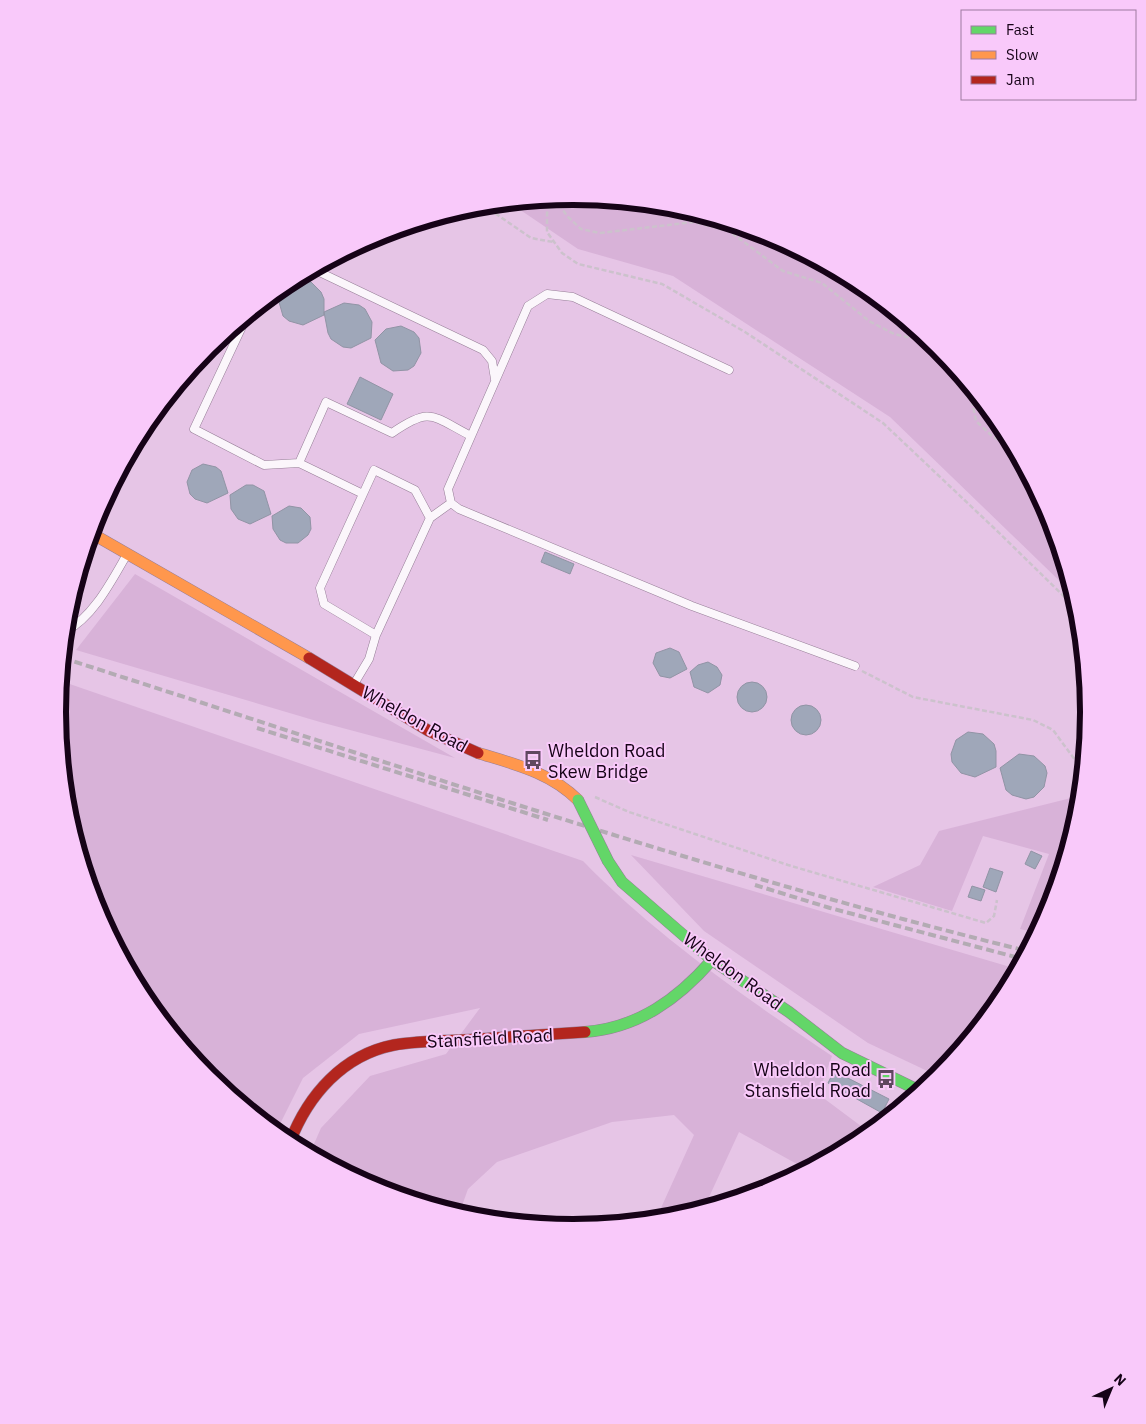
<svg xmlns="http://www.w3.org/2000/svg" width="1146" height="1424" font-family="'IBM Plex Sans',sans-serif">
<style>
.green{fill:#d8b2d8}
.building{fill:#9fa7b9;stroke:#9194a5}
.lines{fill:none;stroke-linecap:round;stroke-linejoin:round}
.lane-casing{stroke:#967e97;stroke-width:9}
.fast-casing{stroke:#967e97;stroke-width:12}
.slow-casing{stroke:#967e97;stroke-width:12}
.jam-casing{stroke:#967e97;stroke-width:12}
.path{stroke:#ccc2cc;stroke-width:2.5;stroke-dasharray:5 2.5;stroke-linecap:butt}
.lane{stroke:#fbf6fb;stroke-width:8}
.fast{stroke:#63d668;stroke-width:11}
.slow{stroke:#ff974d;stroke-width:11}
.jam{stroke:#b3261e;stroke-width:11}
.rail{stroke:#b3abb3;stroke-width:4;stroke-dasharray:8 4;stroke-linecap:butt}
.fast-bridge-casing{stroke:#967e97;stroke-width:12;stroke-linecap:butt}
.fast-bridge{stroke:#63d668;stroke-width:11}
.labels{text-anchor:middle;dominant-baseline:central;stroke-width:4;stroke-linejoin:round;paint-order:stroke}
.street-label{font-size:18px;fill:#160317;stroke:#f9c9fa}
.poi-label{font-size:18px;fill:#160317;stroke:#f9c9fa;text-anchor:start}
.rim{fill:none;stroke:#160317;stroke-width:6}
</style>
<rect width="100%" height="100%" fill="#e6c5e6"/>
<path class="green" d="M573,197l101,9 97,30 89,48 78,64 64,78 47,89 24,79 -183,-177 -217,-141 -95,-27 -68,-46z
M135,574l320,184 -135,-36 -244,-72z
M61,681l522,180c72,74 164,138 249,195l-14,38 51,38 -10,9 -53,28 -67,-37 -35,76 -31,10 -17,1 38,-84 -20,-20 -62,7 -115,40 -29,27 -9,25 -84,-26 -65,-35 11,-25 49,-52 76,-22 34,-46 -121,26 -56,44 -27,54 -68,-56 -64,-78 -47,-89 -30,-97 -9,-100z
M1081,783c-4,49 -21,107 -44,150l-17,-4 29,-75 -66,-18 -31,75 -79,-24 47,-22 19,-34 136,-34z
M631,855l386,114 -16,30 -63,77 -70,-33 -164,-112z"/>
<path class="building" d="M296,280l15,2 10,10 3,7v16l-21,10 -14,-4 -6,-5 -4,-14 4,-14z
M344,303l15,2 6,4 7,13 -1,16 -20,10 -8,-1 -12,-8 -3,-6 -4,-21z
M401,326l13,6 5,6 2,15 -7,13 -6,4 -15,1 -12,-8 -6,-23 11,-11z
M360,377l33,17 -12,26 -34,-16z
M203,464l13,3 5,4 7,22 -21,10 -12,-4 -5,-5 -3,-12 5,-12z
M246,485h7l11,6 7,23 -21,10 -12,-5 -7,-10 -1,-14z
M289,506l12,2 9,9 1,12 -3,6 -10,8h-12l-6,-3 -7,-11 -1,-13z
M545,552l29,12 -4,10 -29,-12z
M670,648l9,4 8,17 -17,9 -10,-2 -7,-13 3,-10z
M708,662l9,5 5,8 -2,10 -12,8 -14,-6 -4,-15 8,-7z
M737 697a15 15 0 1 1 30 0a15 15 0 1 1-30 0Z
M791 720a15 15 0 1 1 30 0a15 15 0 1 1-30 0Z
M968,732l15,2 11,10 2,7v16l-21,10 -14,-4 -9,-11 -1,-8 5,-14z
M1019,754l15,2 11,10 2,7 -3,14 -10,10 -8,2 -14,-4 -6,-5 -6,-22z
M1031,851l11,5 -7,13 -10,-5z
M990,868l13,4 -7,20 -13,-5z
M972,886l13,4 -4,11 -13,-4z
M834,1071l55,28 -7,14 -54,-30z"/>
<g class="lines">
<g class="lane-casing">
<path id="lane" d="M313,269l170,81 9,11 3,18
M247,316l-53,113 70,36 35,-2
M363,494l-64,-31 27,-61 66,31c39,-27 40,-17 79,3
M451,503l-3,-14 80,-183 19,-12 26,3 156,73
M66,631c27,-14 45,-49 60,-75
M376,635l-52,-31 -4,-16 54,-118 41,20 15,28
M354,684l15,-25 7,-24 54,-117 21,-15 8,6 233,97 163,60"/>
</g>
<g class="fast-casing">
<path id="fast" d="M608,861l14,21 90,78 77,52 53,41 78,38
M585,1032c53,-4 93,-33 127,-72"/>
</g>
<g class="slow-casing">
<path id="slow" d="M91,533l218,125
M478,753c36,11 72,19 100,47"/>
</g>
<g class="jam-casing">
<path id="jam" d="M309,658l120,73 49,22
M290,1142c18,-47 53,-87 104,-97 23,-4 46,-4 69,-5 40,-3 81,-5 122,-8"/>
</g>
<path class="path" d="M554,198l-7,15v19l15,21 16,11 84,20 83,48 138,91 111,105 85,83
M555,198l12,18 14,13 19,4 94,-11 35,9 54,40 39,12 47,38 25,13 38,9
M483,205l48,33 22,4
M969,386l7,35 16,15 22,13
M862,671l51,26 120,23 20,10 28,38
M595,797l34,15 159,53 198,58 8,-7 3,-16"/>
<use href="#lane" class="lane"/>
<use href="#fast" class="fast"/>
<use href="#slow" class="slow"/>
<use href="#jam" class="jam"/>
<path class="rail" d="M63,658c320,102 638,213 964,293
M257,728l291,92
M755,885l75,23 193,51"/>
<g class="fast-bridge-casing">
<path id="fast-bridge" d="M578,800l30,61"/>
</g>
<use href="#fast-bridge" class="fast-bridge"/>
</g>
<defs>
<g id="bus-bare" transform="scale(1.5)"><path d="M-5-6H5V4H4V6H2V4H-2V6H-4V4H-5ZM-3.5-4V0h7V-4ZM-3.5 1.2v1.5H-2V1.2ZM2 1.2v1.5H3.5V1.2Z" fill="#5f475f" stroke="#f9c9fa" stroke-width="2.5" paint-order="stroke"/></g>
</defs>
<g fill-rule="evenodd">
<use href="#bus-bare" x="533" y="760"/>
<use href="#bus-bare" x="886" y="1079"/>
</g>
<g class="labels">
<g class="street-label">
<text transform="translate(415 719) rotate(29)">Wheldon Road</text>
<text transform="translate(733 971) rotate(36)">Wheldon Road</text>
<text transform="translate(490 1038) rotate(-3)">Stansfield Road</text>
</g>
<g class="poi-label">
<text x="548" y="750">Wheldon Road<tspan x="548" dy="21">Skew Bridge</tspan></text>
<text x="871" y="1069" text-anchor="end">Wheldon Road<tspan x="871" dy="21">Stansfield Road</tspan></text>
</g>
</g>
<path d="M0 0H1146V1424H0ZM66 712a507 507 0 1 1 1014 0a507 507 0 1 1-1014 0Z" fill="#f9c9fa" fill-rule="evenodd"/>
<path class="rim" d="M66 712a507 507 0 1 1 1014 0a507 507 0 1 1-1014 0Z"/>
<rect x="961" y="10" width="175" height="90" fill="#f9c9fa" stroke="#9e7a9f"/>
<rect x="971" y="26" width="25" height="8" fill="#63d668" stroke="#9e7a9f"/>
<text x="1006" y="35" font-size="15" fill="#160317">Fast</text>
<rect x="971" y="51" width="25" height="8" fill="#ff974d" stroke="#9e7a9f"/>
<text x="1006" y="60" font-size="15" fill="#160317">Slow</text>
<rect x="971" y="76" width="25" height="8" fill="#b3261e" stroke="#9e7a9f"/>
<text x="1006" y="85" font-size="15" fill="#160317">Jam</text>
<g transform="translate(1111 1389) rotate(44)" stroke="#f9c9fa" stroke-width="4" paint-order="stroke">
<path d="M0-4L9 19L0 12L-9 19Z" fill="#160317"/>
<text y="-8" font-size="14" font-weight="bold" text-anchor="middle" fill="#160317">N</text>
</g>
</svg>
